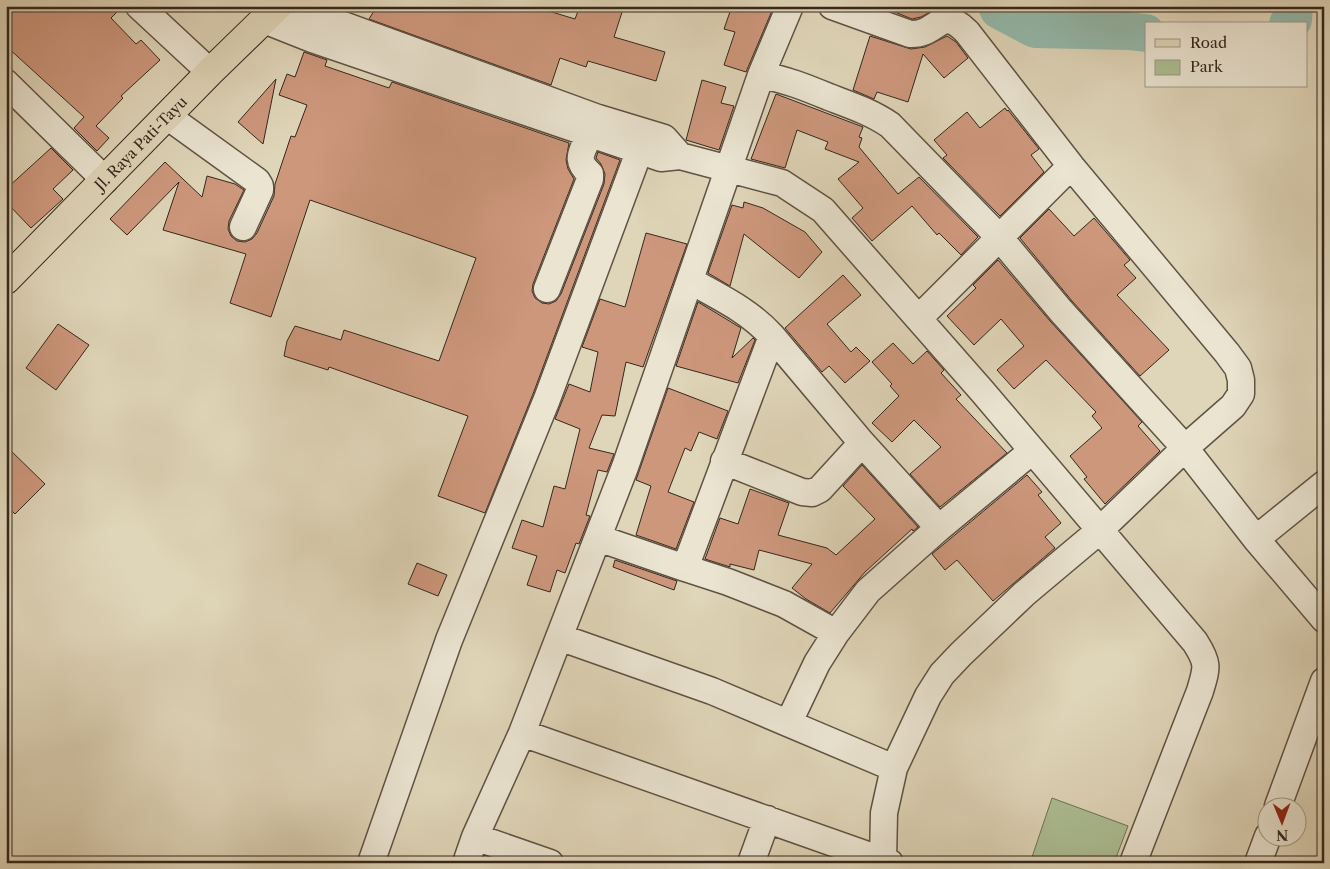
<svg xmlns="http://www.w3.org/2000/svg" width="1330" height="869" font-family="'Libre Caslon Text',serif">
<style>
.park{fill:#acbe93;stroke:#707258}
.lines{fill:none;stroke-linecap:round;stroke-linejoin:round}
.river{stroke:#94b9ab;stroke-width:38}
.building{fill:#cd977c;stroke:#35271d}
.minor-casing{stroke:#605244;stroke-width:29}
.major-casing{stroke:#35271d;stroke-width:30}
.minor{stroke:#eae4d1;stroke-width:26}
.major{stroke:#dfd5b8;stroke-width:28}
.labels{text-anchor:middle;dominant-baseline:central;stroke-width:4;stroke-linejoin:round;paint-order:stroke}
.street-label{font-size:15px;fill:#35271d;stroke:#eae4d1}
</style>
<rect width="100%" height="100%" fill="#dfd5b8"/>
<filter id="stains"><feTurbulence type="fractalNoise" baseFrequency=".004" numOctaves="4"/><feColorMatrix values="0 0 0 0 .2 0 0 0 0 .09 0 0 0 0 .02 0 0 0 .5 -.17"/></filter>
<radialGradient id="worn" r=".72"><stop offset=".6" stop-color="#630" stop-opacity="0"/><stop offset="1" stop-color="#630" stop-opacity=".3"/></radialGradient>
<path class="park" d="M1052,798l76,28 -14,37h-84z"/>
<g class="lines">
<path class="river" d="M997,6l2,4 36,19 94,2 17,2
M1288,24l5,-4 1,-14"/>
</g>
<path class="building" d="M6,6h117l-12,12 25,26 5,-4 19,20 -39,36 2,2 -27,28 13,12 -12,13 -23,-23 10,-11 -78,-71z
M377,6h155l43,13 5,-13h44l-10,31 51,15 -9,29 -68,-20 -2,6 -26,-9 -9,27 -182,-66z
M732,6h42l-28,66 -22,-7 11,-33 -11,-3z
M880,6h54l3,2 -16,9 -9,2z
M870,36l41,13 14,-2 22,-11 9,6 12,16 -24,20 -21,-24 -15,48 -31,-10 -3,7 -21,-9z
M304,52l23,8 -2,6 64,22 3,-6 177,61 -3,17 2,9 6,10 -41,105 -1,7 3,7 7,5 7,1 7,-3 5,-7 43,-110 1,-10 -4,-10 -5,-6 2,-6 22,8 -87,234 -48,119 -47,-17 30,-80 -139,-49 -1,3 -44,-14 3,-15 8,-15 46,14 3,-10 95,31 37,-103 -166,-58 -39,117 -41,-14 16,-49 -83,-24 16,-48 -52,53 -17,-16 55,-57 37,35 5,-21 28,8 9,6 -15,31 -1,8 3,7 6,5 8,1 7,-3 5,-6 17,-37 1,-12 16,-48 4,1 12,-32 -28,-10 8,-21 8,3z
M276,79l-13,65 -25,-22z
M702,80l24,7 -5,16 13,3 -15,44 -33,-10z
M776,94l87,33 -4,10 3,1 -3,9 39,47 21,-17 59,60 -17,18 -22,-22 -2,2 -25,-29 -40,35 -20,-23 11,-10 -25,-29 21,-17 -34,-13 3,-7 -31,-12 -12,38 -34,-9z
M1005,108l2,3 1,-1 31,39 -8,6 13,17 -44,44 -57,-58 4,-3 -13,-15 33,-28 13,16z
M51,148l22,22 -20,19 10,10 -32,29 -25,-26v-13z
M744,202l19,6 42,24 17,20 -23,26 -55,-44 -14,52 -22,-13 24,-68 11,3z
M1049,209l25,27 20,-18 36,42 -6,5 12,13 -19,17 52,55 -29,26 -68,-75 -52,-63z
M646,233l41,11 -44,123 -17,-5 -11,54 -13,-1 -13,33 25,6 -7,18 -9,-2 -12,45 4,1 -11,28 -3,-1 -11,30 -8,-3 -7,22 -23,-7 10,-29 -25,-8 10,-28 21,7 11,-41 11,3 15,-60 -25,-10 14,-35 21,8 8,-40 -16,-5 18,-48 25,8z
M998,260l52,61 92,101 -4,4 22,25 -55,53 -21,-25 3,-2 -17,-21 32,-28 -10,-12 4,-4 -50,-52 -32,29 -17,-19 27,-24 -23,-27 -27,26 -27,-29 29,-28 -3,-3z
M843,275l18,20 -34,29 24,28 5,-5 14,14 -25,22 -16,-17 -7,6 -37,-44z
M698,302l43,26 -9,30 21,-20 2,2 -17,43 -62,-17z
M58,324l31,21 -33,45 -30,-22z
M893,343l20,21 14,-13 17,19 -3,3 20,22 -5,4 51,54 -67,54 -30,-33 31,-27 -27,-27 -22,22 -20,-19 27,-27 -9,-10 2,-2 -20,-22z
M668,388l60,23 -11,28 -18,-7 -8,19 -6,-3 -17,44 26,10 -18,47 -40,-14 15,-49 -15,-6z
M6,446l39,38 -30,30 -9,-9z
M862,465l56,62 -5,4 -1,-2 -47,43 -35,41 -24,-14 -14,-11 20,-24 -53,-14 -5,20 -24,-6v3l-25,-8 15,-41 18,6 12,-35 39,14 -11,32 49,13 9,7 39,-36 -32,-33z
M1027,475l15,17 -4,3 23,28 -16,14 10,11 -62,53 -36,-41 -12,10 -13,-16z
M615,560l62,21 -3,9 -61,-23z
M417,563l30,12 -9,21 -30,-12z"/>
<g class="lines">
<g class="minor-casing">
<path id="minor" d="M139,6l71,66
M291,6l307,112 66,20 16,18
M832,6l78,28c30,1 29,-30 57,-2l104,134 156,187 11,15 3,12v14l-8,12 -48,42 -86,83 -75,63 -63,60 -19,20 -14,22 -34,72 -10,45 -1,47
M264,20l48,19 349,119 19,-2 102,27 41,27 159,181 213,251c14,22 12,25 5,49l-67,172
M761,75c24,4 46,13 68,22 21,8 42,15 61,28l109,112 62,74 124,137 71,91 68,80
M6,83l99,97
M167,116l90,65 3,5v4l-17,37
M691,281c30,17 57,29 81,55l-87,232 43,14 56,22 52,29
M547,289l43,-110v-5c-16,-15 -8,-21 -1,-39
M919,318l152,-152
M772,336l90,107 77,85
M724,461l78,31 10,1 8,-4 42,-46
M598,538l87,30
M1256,539l68,-55
M559,637l153,54 182,77
M789,722l28,-59 19,-30 32,-42 71,-63 93,-77
M522,733l368,130
M1278,806l46,-125
M475,837l75,26
M371,863l78,-223 98,-241 99,-266
M466,863l9,-26 47,-104 103,-266 136,-392 29,-69
M751,863l16,-44
M1258,863l10,-27"/>
</g>
<g class="major-casing">
<g id="major">
<path id="s1" d="M6,280l204,-208 68,-66"/>
</g>
</g>
<use href="#minor" class="minor"/>
<use href="#major" class="major"/>
</g>
<g class="labels">
<g class="street-label">
<text stroke="none"><textPath href="#s1" startOffset="192">Jl. Raya Pati-Tayu</textPath></text>
</g>
</g>
<rect width="1330" height="869" fill="none" stroke="#dfd5b8" stroke-width="25"/>
<rect x="8" y="8" width="1315" height="854" fill="none" stroke="#35271d" stroke-width="2.5"/>
<rect x="12" y="12" width="1305" height="844" fill="none" stroke="#35271d"/>
<rect x="1145" y="22" width="162" height="65" fill="#eae4d1" stroke="#a29889"/>
<rect x="1155" y="39" width="25" height="8" fill="#dfd5b8" stroke="#a29889"/>
<text x="1190" y="48" font-size="15" fill="#35271d">Road</text>
<rect x="1155" y="60" width="25" height="15" fill="#acbe93" stroke="#a29889"/>
<text x="1190" y="72" font-size="15" fill="#35271d">Park</text>
<g transform="translate(1282 822) rotate(179)"><circle r="24" fill="#eae4d1" stroke="#a29889"/>
<path d="M0-4L9 19L0 12L-9 19Z" fill="#8f2418"/>
<text y="-8" font-size="14" font-weight="bold" text-anchor="middle" fill="#35271d">N</text>
</g>
<rect width="100%" height="100%" filter="url(#stains)"/>
<rect width="100%" height="100%" fill="url(#worn)"/>
</svg>
